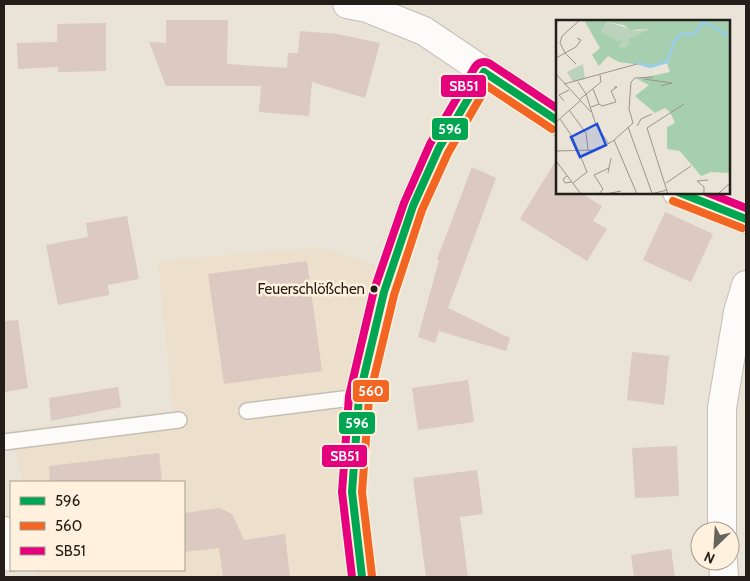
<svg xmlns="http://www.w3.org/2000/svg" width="750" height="581" font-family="Cabin,sans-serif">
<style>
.built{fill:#ece0cc}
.building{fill:#dcc9c1}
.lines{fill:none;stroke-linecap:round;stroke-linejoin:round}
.service-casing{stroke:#c4bfb6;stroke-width:18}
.minor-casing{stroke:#c4bfb6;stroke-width:30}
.service{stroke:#fcfbf9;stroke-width:15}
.minor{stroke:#fcfbf9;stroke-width:28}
.bus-1-casing{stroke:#fff1dd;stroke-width:11}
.bus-2-casing{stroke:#fff1dd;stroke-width:11}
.bus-3-casing{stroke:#fff1dd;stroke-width:11}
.bus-1{stroke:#00a651;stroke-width:8}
.bus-2{stroke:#f26522;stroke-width:8}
.bus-3{stroke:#e5007d;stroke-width:8}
.bus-dot{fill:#231e17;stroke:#fff1dd;stroke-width:2}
.labels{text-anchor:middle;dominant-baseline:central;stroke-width:5;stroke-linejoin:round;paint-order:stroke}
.bus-label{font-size:15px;fill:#231e17;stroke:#fff1dd;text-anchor:end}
.inset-river{fill:none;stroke:#97d0ee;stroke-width:2.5}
.inset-road{fill:none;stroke:#9a948b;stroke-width:1}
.view{fill:#1d4ed8;fill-opacity:0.15;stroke:#1d4ed8;stroke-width:2.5}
.inset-edge{fill:none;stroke:#231e17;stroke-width:2.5}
.line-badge{stroke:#fff1dd;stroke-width:2}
.badge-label{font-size:14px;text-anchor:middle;font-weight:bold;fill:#fff}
</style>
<rect width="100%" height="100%" fill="#e9e3d8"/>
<path class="built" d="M321,248l62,20 -30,309h-316l-1,-7h148v-88h-162l-10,-52 161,-19 -15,-148 43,-6z"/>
<path class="building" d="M166,20h62l-1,44 60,4 1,-15h10l2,-22 37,3 43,9 -15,55 -53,-16 -3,34 -50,-4 2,-26h-95l-17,-44 17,1z
M106,23v48l-48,1v-5l-40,2 -1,-26 40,-1v-18z
M558,157v35h21l23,14 -9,15 14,8 -20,32 -67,-42z
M472,167l24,11 -48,130 62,30 -4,13 -67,-20 -4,12 -17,-6 21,-77 -2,-1z
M665,212l48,22 -22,48 -48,-22z
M127,216l12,63 -31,6 1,10 -51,10 -12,-60 42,-8 -2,-14z
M307,261l15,110 -98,13 -16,-110z
M18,320l10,68 -24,4v-71z
M632,352l37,4 -5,49 -37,-5z
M468,380l6,42 -56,8 -6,-42z
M118,387l3,20 -70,14 -2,-23z
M677,446l2,50 -44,2 -3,-50z
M159,453l3,29h-112l-1,-16z
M477,470l6,44 -23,3 8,60h-42l-13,-99z
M220,508l12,6 12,26 41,-6 5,43h-67l-4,-29 -35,4v-39z
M671,549l4,28h-41l-3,-22z"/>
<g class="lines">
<g class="service-casing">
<path id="service" d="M247,411l112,-14
M4,442l175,-22"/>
</g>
<g class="minor-casing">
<path id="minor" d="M347,4l20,4 57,23 134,90
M677,192l69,27
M4,531l7,26
M722,531v-123l16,-96 8,-27
M723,561l1,16
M362,577l-10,-85 7,-95 25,-105 29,-86 26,-58 45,-76"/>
</g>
<use href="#service" class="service"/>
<use href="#minor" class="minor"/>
<g class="bus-1-casing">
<path id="bus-1" d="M678,192l68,27
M362,577l-10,-85 7,-95 25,-105 29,-86 26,-58 45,-76 74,49"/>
</g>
<g class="bus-2-casing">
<path id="bus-2" d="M673,201l69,27
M372,576l-10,-84 7,-93 25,-104 28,-85 26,-57 39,-67 65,43"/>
</g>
<g class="bus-3-casing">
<path id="bus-3" d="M706,192l40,16
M352,577l-10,-85 7,-96 25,-106 30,-87 26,-59 45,-77c4,-5 8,-6 14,-4l69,46"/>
</g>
<use href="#bus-1" class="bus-1"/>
<use href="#bus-2" class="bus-2"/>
<use href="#bus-3" class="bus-3"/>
</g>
<circle class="bus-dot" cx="374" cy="289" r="4.5"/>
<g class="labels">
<g class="bus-label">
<text x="365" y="289">Feuerschlößchen</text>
</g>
</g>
<g transform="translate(556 20)">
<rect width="174" height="174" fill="#e9e3d8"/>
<path d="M51,2l30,9 13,-2 -21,9v6l-7,5 -3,-1 5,-9 -5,4 -18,-12zM27,44l2,15 -12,3 -6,-10z" fill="#bbd2bc"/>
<path d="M28,0h146v153l-19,-1 -10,4 -21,-25 -13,-2v-22l8,-4 -5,-11 -5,-4 -10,5 -20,-17 14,-11 -12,-6 33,-7 -3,-9 -13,4 -35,-5 -11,-6 -9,10 -7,-11 8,-7zM51,2l17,3 6,5 20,-1 -21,9v6l-7,5 -3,-2 5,-8 -5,3 -18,-11z" fill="#a6cfaf" fill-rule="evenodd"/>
<path class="inset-river" d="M149,2l25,15M81,43l13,4 17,-5 8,-22 7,-6h12l11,-14"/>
<path class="inset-road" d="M9,33l11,-6 5,-7 -4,-2M9,33l11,11M0,38l9,-5 -5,-10 2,-7 18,-16M0,54l35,38M88,59l28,4 -11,3M22,62l8,12 10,31 13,19M8,64l73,-20M23,80l22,-18 -1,-7M8,81l-5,-6 10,-5M43,84l3,2 14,-4 -5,-11 6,-4h-3M35,87l8,-3 -6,-15M13,90l17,23 2,17M4,99l13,19 14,34 -14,11M0,102l24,-21M77,103l-4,-14 2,-27 4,-4 18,-1M81,106l4,-7 11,-5M72,107l24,66M91,108l21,66M91,108l37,-24M58,120l23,54M0,131l40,-1 17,-9 20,-18M0,141l25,33M52,153l3,-15M11,156l-4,3 2,4 6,-1M110,163l25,-17M43,174l4,-5 -9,-14 15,-7M50,174l15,-3M95,174l16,-4M148,174v-7l-7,-6 11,-1M162,174l12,-11"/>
<path class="view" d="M41,104l9,21 -26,12 -9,-20z"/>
<rect width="174" height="174" class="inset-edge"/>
</g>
<g class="line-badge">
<rect x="440" y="74" width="47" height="24" rx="5" fill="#e5007d"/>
<rect x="431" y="117" width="38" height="24" rx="5" fill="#00a651"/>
<rect x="352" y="379" width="38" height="24" rx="5" fill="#f26522"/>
<rect x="338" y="411" width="38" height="24" rx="5" fill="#00a651"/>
<rect x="321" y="444" width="47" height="24" rx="5" fill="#e5007d"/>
</g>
<g class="badge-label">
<text x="464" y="91">SB51</text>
<text x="450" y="134">596</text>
<text x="371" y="396">560</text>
<text x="357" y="428">596</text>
<text x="345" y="461">SB51</text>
</g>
<rect width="750" height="581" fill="none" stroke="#231e17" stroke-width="10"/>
<rect x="10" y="481" width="175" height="90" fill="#fff1dd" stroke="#a79d8e"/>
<rect x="20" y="497" width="25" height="8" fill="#00a651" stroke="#a79d8e"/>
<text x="55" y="506" font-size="15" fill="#231e17">596</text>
<rect x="20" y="522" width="25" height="8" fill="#f26522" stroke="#a79d8e"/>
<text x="55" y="531" font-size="15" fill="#231e17">560</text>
<rect x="20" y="547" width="25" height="8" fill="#e5007d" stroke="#a79d8e"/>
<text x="55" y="556" font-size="15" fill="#231e17">SB51</text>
<g transform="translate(715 546) rotate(205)"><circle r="24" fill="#fff1dd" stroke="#a79d8e"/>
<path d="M0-4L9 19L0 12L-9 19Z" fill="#68635b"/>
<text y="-8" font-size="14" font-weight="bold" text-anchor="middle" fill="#231e17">N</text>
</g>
</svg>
